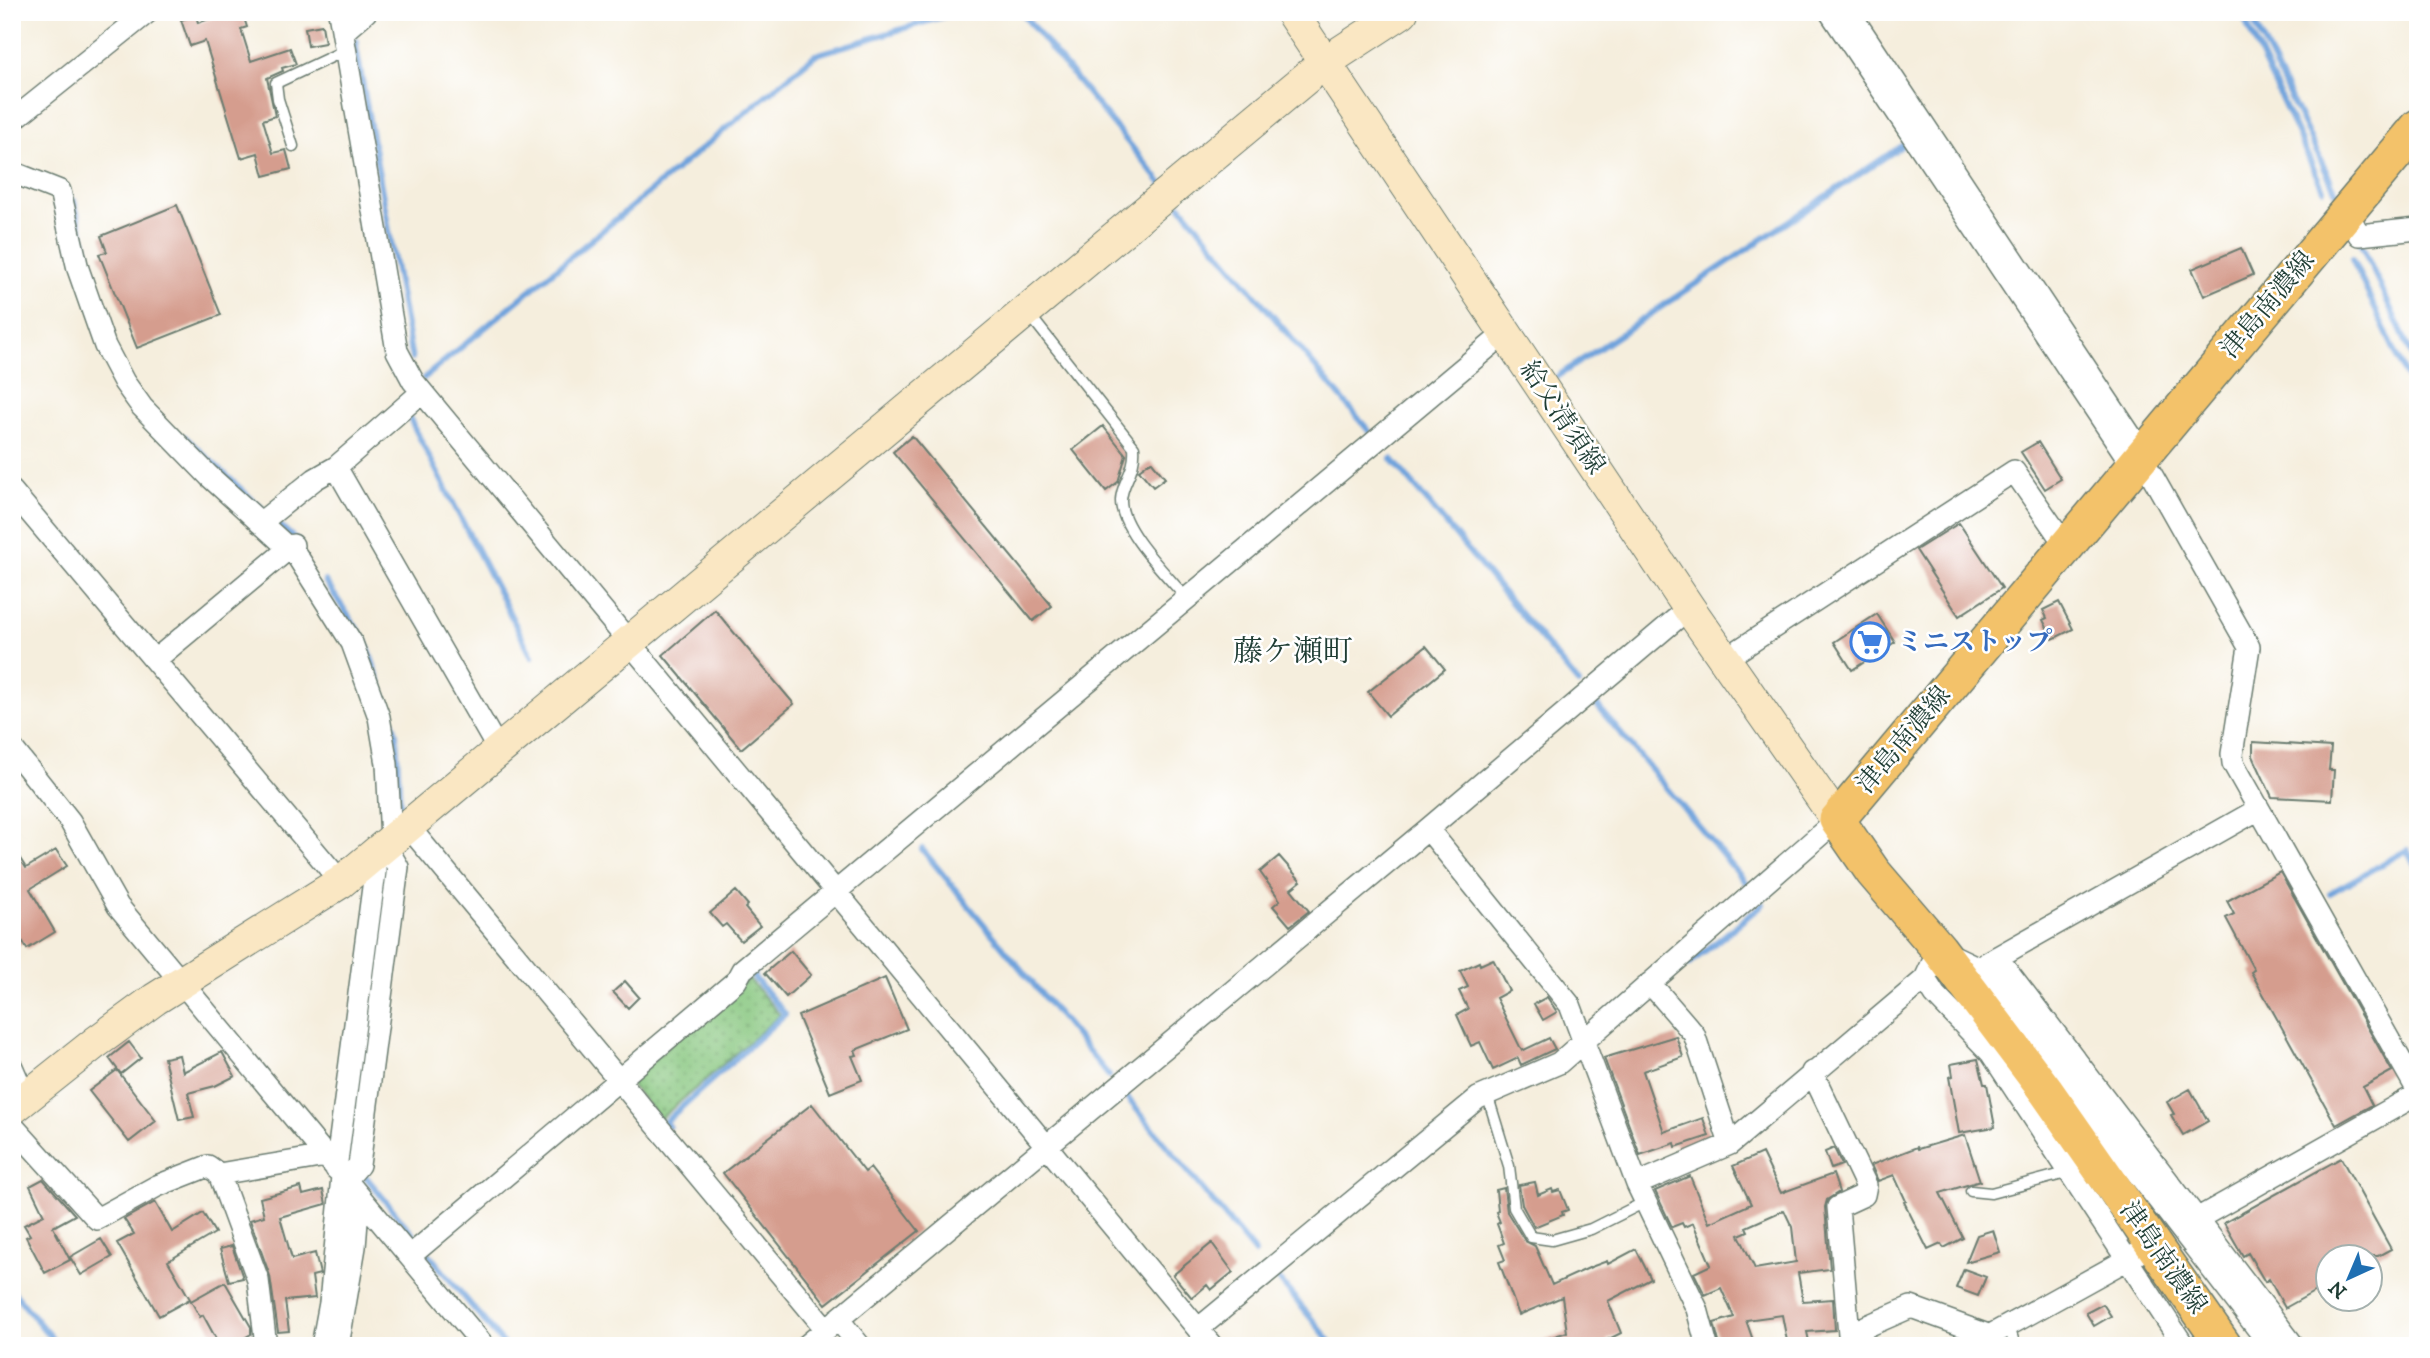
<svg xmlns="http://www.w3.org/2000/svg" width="2430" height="1358" font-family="'IM FELL DW Pica','Noto Serif JP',serif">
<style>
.green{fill:url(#green-dots);stroke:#528259;stroke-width:2}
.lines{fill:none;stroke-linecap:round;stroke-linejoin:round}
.stream{stroke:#6fa3dc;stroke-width:6}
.building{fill:#d59d8e;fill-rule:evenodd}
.lane-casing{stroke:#6a7b6f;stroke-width:13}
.street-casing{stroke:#6a7b6f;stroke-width:24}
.secondary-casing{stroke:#6a7b6f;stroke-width:34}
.primary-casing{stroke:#6a7b6f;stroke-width:38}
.lane{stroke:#fff;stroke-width:10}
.street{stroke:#fff;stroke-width:21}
.secondary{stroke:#fae7c3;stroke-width:32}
.primary{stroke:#f3c26a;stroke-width:35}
.labels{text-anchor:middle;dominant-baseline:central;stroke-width:5;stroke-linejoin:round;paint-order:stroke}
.street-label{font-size:26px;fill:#1f3d34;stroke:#fff}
.shop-label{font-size:26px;font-weight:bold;fill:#366cbe;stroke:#fff;text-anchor:start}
.quarter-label{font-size:30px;fill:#1f3d34;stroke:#fff}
</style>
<defs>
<pattern id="green-dots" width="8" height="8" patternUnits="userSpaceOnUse" patternTransform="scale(1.75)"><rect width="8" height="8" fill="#86c67e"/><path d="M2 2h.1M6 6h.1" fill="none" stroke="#6da268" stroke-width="1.8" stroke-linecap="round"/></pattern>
</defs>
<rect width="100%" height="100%" fill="#fff"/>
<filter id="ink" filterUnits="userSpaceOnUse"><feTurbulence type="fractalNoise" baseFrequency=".0143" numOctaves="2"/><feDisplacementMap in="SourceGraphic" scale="14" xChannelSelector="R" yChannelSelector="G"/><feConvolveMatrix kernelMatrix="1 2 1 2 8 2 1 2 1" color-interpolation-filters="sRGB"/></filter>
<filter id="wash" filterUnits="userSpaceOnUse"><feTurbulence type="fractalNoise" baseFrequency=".00686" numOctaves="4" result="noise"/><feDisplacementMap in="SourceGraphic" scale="28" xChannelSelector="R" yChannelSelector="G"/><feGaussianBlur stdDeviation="1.57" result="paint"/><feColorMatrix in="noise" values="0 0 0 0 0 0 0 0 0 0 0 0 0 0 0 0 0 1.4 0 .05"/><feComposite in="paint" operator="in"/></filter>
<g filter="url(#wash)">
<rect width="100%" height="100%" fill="#f5eedd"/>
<path class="green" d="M748,978l32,37 -120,104 -28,-33v-9z"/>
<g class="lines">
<path class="stream" d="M1021,12l142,173
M2241,12l82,177
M2249,12l87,180
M357,41l-1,6 56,312
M74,201l23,92
M1180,205l189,226
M2360,242l58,126
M2352,259l66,142
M2417,345h1
M386,347l2,13 15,24
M1558,376l348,-233
M424,378l391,-323 144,-43
M410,419l122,238
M185,437l76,71
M1392,459l187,225
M277,523l20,18
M325,581l41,61 30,91 4,74
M1595,703l153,182
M922,849l187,227
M2330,893l77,-43 11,20
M1688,965l75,-61
M1125,1095l130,158
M669,1126l-4,-4 120,-108 -34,-40 4,-3
M348,1160l6,-39
M366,1177l53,65
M427,1252l78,94
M1277,1277l57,69
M12,1290l40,49"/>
</g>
<g id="blocks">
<path class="building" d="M229,12h13l5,15 -6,2 10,32 39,-13 6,16 -14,4 1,3 -16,7 8,38 -12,4 10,33 13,-3 5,19 -27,7 -6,-23 -17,5 -36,-117 -15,5 -9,-26 15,-5 2,8z
M322,25l3,18 -17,3 -3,-18z
M177,205l44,110 -84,33 -38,-94 8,-2 -6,-16z
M2241,248l12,27 -49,21 -12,-27z
M1103,426l23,29 -8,27 -12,9 -33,-41z
M912,436l140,170 -19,15 -140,-169z
M2038,442l23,37 -16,10 -24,-37z
M1151,461l14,17 -12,9 -14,-17z
M1959,523l43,65 -43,28 -43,-66z
M2059,602l14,27 -20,10 -10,-19 4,-2 -4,-8z
M715,610l79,94 -53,45 -78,-94z
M1877,614l18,28 -43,28 -18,-28z
M1426,646l19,23 -57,47 -20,-24z
M2253,742l78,5 -2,23h5l-2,30 -60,-3 -19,-41z
M12,846l14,22 30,-18 11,16 -37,23 25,43 -28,17 -4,-7 -11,7z
M1279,856l22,25 -10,8 18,22 -19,15 -17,-20 7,-6 -20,-28z
M2280,872l112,199 -29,16 9,18 -36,20 -85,-153 3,-2 -28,-52 8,-4 -7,-13z
M736,891l12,14 -3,3 15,18 -19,15 -15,-17 -4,3 -12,-14z
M791,951l20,24 -25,22 -21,-24z
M1493,959l16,32 -13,7 26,53 27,-13 6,11 -34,16 -3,-7 -25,12 -13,-28 -9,4 -14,-31 11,-6 -9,-18 9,-4 -8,-16 19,-9 1,3z
M885,978l22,51 -52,21 2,5 -5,1 10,24 -32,13 -32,-77z
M625,981l14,16 -11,11 -15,-16z
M1547,997l10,15 -14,8 -9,-16z
M1676,1036l7,21 -40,14 21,61 39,-14 6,18 -33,11 -1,-4 -35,12 -36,-97z
M129,1042l12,16 -20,16 -12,-16z
M222,1052l13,24 -20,10 -27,7 6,24 -15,3 -15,-62 15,-3 4,17z
M1978,1059l6,25h3l8,43 -36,6 -10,-56 4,-1 -2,-12z
M117,1070l39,51 -27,21 -40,-51z
M2190,1089l18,32 -25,14 -12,-20 3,-1 -7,-12z
M812,1104l53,68 5,-4 49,63 -93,73 -103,-131z
M1965,1135l15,46 -40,12 23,45 -19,10 -3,-4 -13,6 -24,-48 2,-1 -12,-26 -16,6 -7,-16 46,-18 1,2z
M1834,1148l8,17 -11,4 -6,-17z
M1762,1153l19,40 52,-19 6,18 -12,8 -2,7 5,62 -32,4 5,28 30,-2 2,31 -28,2 3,14h-22l-6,-31 -36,5 9,26h-35l-6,-23 20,-6 -13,-29 -16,7 -11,-22 17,-8 -18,-42 -9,4 -2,-4 -10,4 -17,-36 35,-15 19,47 42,-19 -18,-38zM1784,1210l8,17 4,35 -41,7 -16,-34 9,-4 -2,-4z
M2341,1158l50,91 -13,7h-50v28l-43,24 -16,-29 -4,3 -17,-29 -5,3 -19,-33z
M43,1179l32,36 -22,12 17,33 -25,13 -19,-36 4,-2 -6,-10 20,-10 -14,-29z
M1535,1182l3,13 14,-6 1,3 7,-2 8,20 -6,2 1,3 -29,12 -12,-22 -3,-20z
M301,1187l2,8 20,-5 3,14 -46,13 12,42 23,-6 5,21 -8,2 3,22 -30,3 4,30 -11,1 -8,-56 -20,-56 14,-4 -4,-18z
M1504,1188l3,24 18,29 10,5 17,39 39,-18 16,-6 1,3 28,-15 15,30 -43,22 13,32 -14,7 2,6h-75v-3l33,-11 -5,-35 -43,18 -20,-53 6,-2 -6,-15 5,-2 -7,-19 3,-2 -4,-10 2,-1 -2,-21z
M155,1202l17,30 31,-19 12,20 -47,28 22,38 -31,17 -42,-73 17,-9 -10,-15z
M1993,1230l7,22 -34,10 11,-27z
M101,1239l11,18 -31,18 -11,-18z
M1212,1243l21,29 -22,18 -4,-5 -15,13 -19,-23z
M232,1246l11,32 -14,3 -9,-32z
M1964,1269l22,8 -8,19 -22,-8z
M225,1282l26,45v7l-20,12h-11l-17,-31 -3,2 -9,-16z
M2103,1304l8,12 -17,10 -8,-13z"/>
</g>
</g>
<g filter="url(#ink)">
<use href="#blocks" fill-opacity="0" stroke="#6a7b6f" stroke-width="2"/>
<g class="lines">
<g class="lane-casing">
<path id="lane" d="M293,146l-15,-47 -2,-16 70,-33
M1029,314l105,133c2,25 -12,34 -13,53 -1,30 47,76 66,99
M1487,1094l22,72 5,42 17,29 21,3 39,-11 54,-27
M1971,1191l20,2 79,-21
M2008,1323l7,23"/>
</g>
<g class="street-casing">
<path id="street" d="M339,12l58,339 16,30 799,965
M1830,12l303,454
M1849,12l294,442
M343,32l23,-20
M12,119l6,-3 130,-104
M12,172l48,19 18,78 27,77 19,36 18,25 67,69 88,80 55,87 27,74 8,47 4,75
M2347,211l12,24 59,-6
M422,392l-86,75 163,284
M2141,456l108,191 -17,107 1,9 185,328
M12,491l329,391
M260,523l55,-44 21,-12
M1725,659l289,-188 52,75
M155,660l138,-115
M12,748l58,73 48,85 366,440
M408,826l418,503
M1428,829l142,176 67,179 60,125 10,37
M1997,957l297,389
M1987,963l272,-154
M1650,983l44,51 36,110
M12,1067l14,32
M1812,1072l54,113 -2,10 -26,12 11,127 62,-27 77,28
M12,1125l85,94 60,-33 51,-20 11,8 39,106 8,66
M336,1169l39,-297v-19
M219,1174l107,-18
M346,1180l13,-15 39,-298 -13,-22
M1637,1184l93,-40 195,-165
M2188,1224l230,-130
M410,1256l326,-275 6,-11 763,-637
M838,1319l22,27
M1198,1329l280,-231 81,-35 278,-243
M322,1346l8,-43 12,-127
M338,1346l17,-99 4,-51
M806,1346l622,-517 261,-221
M1971,1346l166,-92
M2184,1346l-193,-293 -56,-58 -10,-16 14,-30 40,19 292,378"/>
</g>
<g class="secondary-casing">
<path id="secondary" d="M1291,12l398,596 148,212
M12,1109l83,-66 60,-44 186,-117 983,-819 78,-51"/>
</g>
<g class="primary-casing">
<path id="primary" d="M2224,1346l-178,-255 -107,-142 -66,-77 -36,-52 581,-693"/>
</g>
<use href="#lane" class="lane"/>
<use href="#street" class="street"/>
<use href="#secondary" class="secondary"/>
<use href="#primary" class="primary"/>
</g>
</g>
<defs>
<g id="supermarket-ring" transform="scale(2.0125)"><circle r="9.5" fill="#fff" stroke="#3f7fe0" stroke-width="1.5"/><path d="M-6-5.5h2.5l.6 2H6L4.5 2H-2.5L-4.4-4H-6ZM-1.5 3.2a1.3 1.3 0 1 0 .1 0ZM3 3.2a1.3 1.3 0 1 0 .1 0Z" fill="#3f7fe0"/></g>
</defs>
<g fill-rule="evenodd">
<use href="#supermarket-ring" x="1870" y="642"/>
</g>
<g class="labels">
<g class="street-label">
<text transform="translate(2268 305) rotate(-50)">津島南濃線</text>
<text transform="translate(1562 418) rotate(56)">給父清須線</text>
<text transform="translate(1904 740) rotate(-50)">津島南濃線</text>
<text transform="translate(2163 1258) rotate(55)">津島南濃線</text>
</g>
<g class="shop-label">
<text x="1897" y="642">ミニストップ</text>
</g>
<g class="quarter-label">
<text x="1293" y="652">藤ケ瀬町</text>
</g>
</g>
<rect width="2430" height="1358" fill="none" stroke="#fff" stroke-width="42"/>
<g transform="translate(2349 1278) rotate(224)"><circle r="33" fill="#ffffff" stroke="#a5b1ae" stroke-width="2"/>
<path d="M0-5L12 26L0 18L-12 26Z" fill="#1f6fb2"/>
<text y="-10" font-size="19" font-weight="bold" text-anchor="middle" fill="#1f3d34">N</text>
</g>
</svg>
